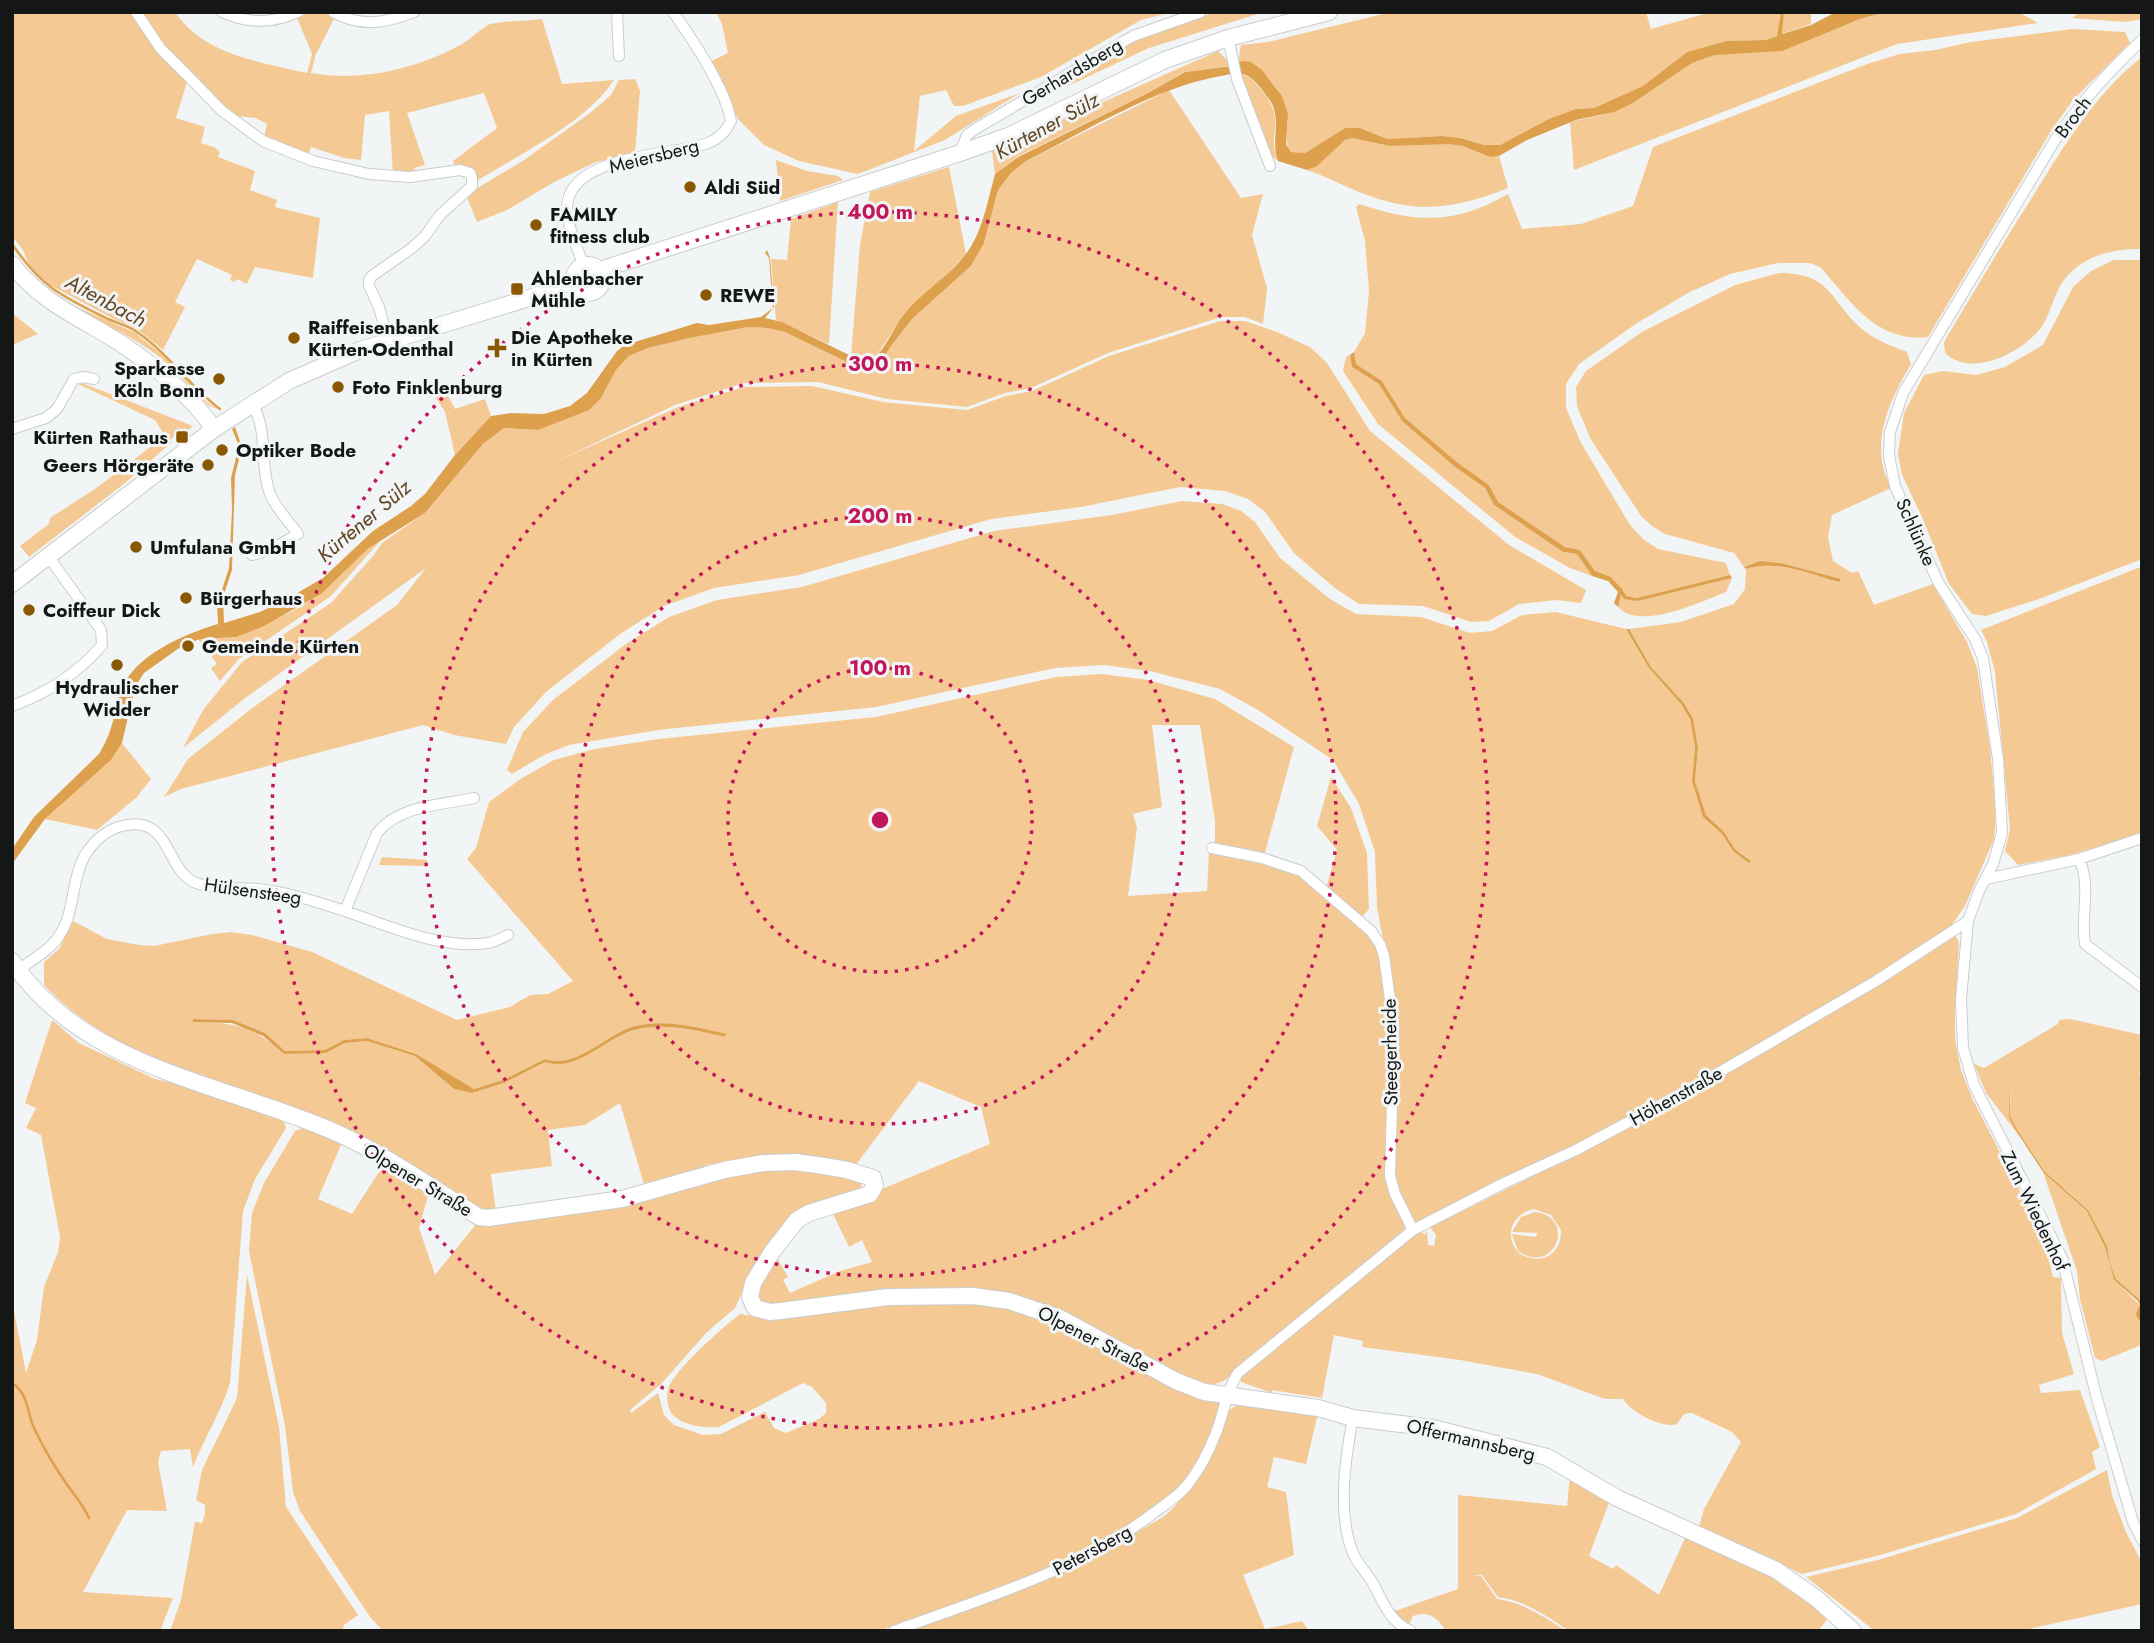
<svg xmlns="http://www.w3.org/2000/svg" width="2154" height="1643" font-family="Jost,sans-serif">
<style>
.green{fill:#f5c993;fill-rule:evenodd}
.water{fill:#dda04c}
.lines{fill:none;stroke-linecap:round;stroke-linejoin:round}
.stream{stroke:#dda04c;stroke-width:2.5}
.street-casing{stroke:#c9cdcd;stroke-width:12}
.secondary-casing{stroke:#c9cdcd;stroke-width:18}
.street{stroke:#fff;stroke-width:10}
.secondary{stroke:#fff;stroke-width:16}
.ring{fill:none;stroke:#c2185b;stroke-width:3.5;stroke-dasharray:3.5 7}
.poi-dot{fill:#8a5800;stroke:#f2f5f6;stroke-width:2.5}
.labels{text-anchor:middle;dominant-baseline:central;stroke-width:6;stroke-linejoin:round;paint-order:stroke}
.street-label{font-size:19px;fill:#151717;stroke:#f2f5f6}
.poi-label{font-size:19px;font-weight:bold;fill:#151717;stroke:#f2f5f6;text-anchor:start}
.water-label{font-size:21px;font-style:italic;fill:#624725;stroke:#f2f5f6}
.centre{fill:#c2185b;stroke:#f2f5f6;stroke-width:3.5}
.ring-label{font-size:21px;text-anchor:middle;font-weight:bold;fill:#c2185b;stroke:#f2f5f6;stroke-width:6;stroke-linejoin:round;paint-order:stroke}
</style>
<rect width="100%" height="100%" fill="#f2f5f6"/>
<path class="green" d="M12,12h121l55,67 -12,39 29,9 -4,16 13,4 6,5 -2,5 37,14 -5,19 27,10 -2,7 45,11 -7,60 -58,-11 -8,17 -10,-5 -3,3 -4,-2 2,-5 -35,-16 -22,43 10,5 -22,43 -27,-22 -22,-9 -64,-34 -21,-20 -6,-15 -11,-14z
M140,12h35c29,43 85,50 132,61l5,-19 -15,-36c12,-7 25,-8 38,-1l-19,37 -5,19c50,9 106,-4 151,-29 9,-5 17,-14 26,-19 9,-4 42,-4 54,-6l20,65 52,-4c-28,43 -96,75 -139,102l-19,-14 -3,-7 44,-33 -13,-35 -77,20 18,52 -11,3 2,6h-23l-4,-63 -24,4 -4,45 -17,-2 -33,-11 -3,9 -44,-18 3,-14 -11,-6 -22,-2 -80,-81z
M716,12h456l-31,8 -100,57 -78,29h-9l-8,-16 -26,6 -6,55 42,-35 64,-23 -75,47 -87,34 -59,-13 -35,-16 -26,-26 -30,-56 20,-10 -6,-29z
M1218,12h46l-115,36 -83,39 -3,-5 72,-42 35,-15z
M1391,12h255l5,17 60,-17h70l-3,23 -12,5 -40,1 -39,11 -44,34 -49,22 -18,1 -27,11 -49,25h-16l-24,-7 -18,-2 -55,3 -27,-11h-15l-40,25 -14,-1c-9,-13 -1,-25 -4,-39 -3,-20 -21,-39 -36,-51l-13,2 3,-19 27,-3z
M1784,12h27v12l-30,10z
M1885,12h133l20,11 -141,21 -323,126 -4,-48 32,-7 31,-12 59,-40 23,-8 110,-23 35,-13z
M2081,12h61v7l-16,3 -54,-4z
M2073,29l52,3 5,11 -57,57 -22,31 -123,206c-52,6 -77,-36 -108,-70l-10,-4h-32l-48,11 -40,18 -53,31 -58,41 -13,20v24l15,35 49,82 13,14 15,10 68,14 4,12 -93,23 -11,-2 -4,-7 -11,-12 -16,-6 -15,-21 -15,-3 -68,-45 -8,-17 -31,-22 -53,-45 -23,-37 -26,-17 -2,-12 11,-19 4,-42 -4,-50 -9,-34 3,-3c57,19 96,21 149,-10l14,35 59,-5 52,-18 20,-59 214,-83 33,-10 35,-4 36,-8z
M1218,51l10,10v5l-44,6 -36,21 -130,63 -23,18 -3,-23z
M2142,57v192c-29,-1 -60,7 -78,31 -11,14 -13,35 -24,49 -20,25 -69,49 -95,24l-1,-11c29,-49 58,-98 89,-146 31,-50 62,-102 109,-139z
M1240,73c8,2 13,7 18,13 32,36 7,43 20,75l-10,-9z
M635,79l5,12 -5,62 -39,9 -42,20 -47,28 -30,12 -11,-27 58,-35 66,-47 21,-18 8,-15z
M1169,90l72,108 22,-4 -11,41 15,53 -4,36 -18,-7h-24l-113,36 -77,35 -26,5 -38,14 -80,-8 -69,-17 -74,1 -69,22 -120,57 123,-55 66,-20 68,-1 71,16 84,8 39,-14 26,-5 77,-35 111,-35h25l32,11 33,15 17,16 43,68 139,114 77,45 -5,13 -24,-3 -38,4 -30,17 -18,1 -48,-16 -64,-2 -23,-15 -42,-36 -29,-41 -17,-13 -23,-8 -45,-4 -99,20 -90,12 -192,56 -85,13 -50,18 -44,28 -74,58 -32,35 -8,17 -52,-9 -31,-10 -242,64 -17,8 24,-38 63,-50 146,-104 29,-37 -182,131 -61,49 20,-38 39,-48 89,-59 42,-47 9,-13 43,-30 58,-69 21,-16 34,2 63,-32 15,-28 13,-14 19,-8 42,-10 58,-11 19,1 18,4 70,34 21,5 15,-25 21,-27 59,-53 13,-23 14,-53 13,-17 15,-12z
M1352,138l38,8 59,-3 14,3 27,11 9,-1 9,32c-53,21 -92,27 -146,5 -19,-7 -36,-17 -55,-23 18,-7 26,-28 45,-32z
M776,160l31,11 31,5 5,4 -63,21z
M949,167l17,87 -21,23 -42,38 -28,43c-9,6 -15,2 -24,-2l9,-111 10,-53z
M838,202l-9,142 -53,-24 -5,-61 16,1 4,-41z
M2114,260h28v299l-103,40 -53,17 -14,-2 -23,-30 -27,-67 -20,-42 -4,-21 6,-41 20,-38 19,-4 33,4 29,-8 38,-22 30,-58 18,-16z
M1779,273c53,0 50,27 83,56 13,11 30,17 45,23l4,12c-22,38 -43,80 -20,124l-59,27 -4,22 5,24 19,12 6,-2 16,34 59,-21 34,58 10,26 13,80 6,65 -2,26 -29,67 -16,23 -28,19 -280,165 -224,109 -3,-1 -15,-30 -5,-22 1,-163 -8,-58 -5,-14 -5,-26 -2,-56 -16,-48 -26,-44 -75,-50 -38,-21 -70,-18 -47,-6 -48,3 -179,39 -218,23 -89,15 -25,10 -32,19 -5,-4 16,-38 30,-32 73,-56 43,-27 48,-17 85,-13 192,-56 118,-16 70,-14 40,3 19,7 14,11 25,36 50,41 26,15 65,3 49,16 22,-2 30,-16 34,-3 70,17 23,39 32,36 9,15 5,28 -3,34 11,36 19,17 11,17 18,9 -16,-11 -11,-17 -18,-17 -11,-34 3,-34 -5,-29 -10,-16 -32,-35 -22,-38 52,-7 53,-18 11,-15 1,-20c30,-10 63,5 93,13l1,-3 -59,-16 -21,-2 -16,6 -10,-14 -69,-19 -13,-8 -11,-10 -51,-78 -13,-32 -1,-19 10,-16 56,-39 93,-47z
M72,305l62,27 32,26 43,46 9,5 -9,-3c-16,-16 -33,-36 -51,-50 -27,-21 -58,-33 -86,-51z
M12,313l26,21 -26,11z
M1350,355l2,12 27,17 23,37 53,46 30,21 9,17 69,47 14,2 15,22 -22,-8 -55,-31 -137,-113 -35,-53 3,-14z
M82,383l111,43 -9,7 -3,-2 -11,9 1,3 -46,40 -96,74 -9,-11 29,-22 1,-6 45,-29 70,-53 -10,-16 -77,-36z
M446,392l9,17 30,-10 6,17 -36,39 -10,-43 -10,-16z
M381,540l-50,56 -92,63 -19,22 -9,-13 6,-4 -19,-25 38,-2 55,-25 30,-18 48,-46z
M2138,568h4v265l-72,22 -52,10 -13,-14 5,-22 -15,-157 -8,-30 -6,-12z
M1732,578l-6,14c-25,10 -86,39 -108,15l3,-13 17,7z
M1102,674l46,6 67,19 79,48 -30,109 -49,-11v-24l-15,-96h-48l10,82 -29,7 4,14 -9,68 79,-5 2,-38 3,-2 69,16 19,8 74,65 6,12 9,62 -2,142 18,74 -181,151 -19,6 -183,-88 -245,8 -20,-6 -1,-10 20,-35 12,21 -5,3 7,13 50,-22 32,-9 -10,-22 -13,7 -17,-35 41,-12 9,-11 108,-45 -9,-37 -62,-26 -64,85 -78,-8 -5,-4 -66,11v6l-61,17 -25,-85 -35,22 -37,5 4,36 -61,8 5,38 -18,-4 -44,-28 -290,-124c-36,-20 -71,-40 -100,-71v-23l15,-13 14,-28 34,18 32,6 15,1 58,-12 19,-2 21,3 60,17 145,68 53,-13 20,-12 18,-1 25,-13 -106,-122 9,-11 13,-46 33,-24 32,-18 40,-11 65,-10 217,-22 180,-40zM194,1019l39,1 32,13 20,18 40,-1 19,-10 23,-2 49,16 58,35 29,-9 42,-21c32,11 60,-25 90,-33 28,-6 64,0 91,9l-1,2c-28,-7 -62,-15 -91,-7 -29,8 -58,43 -89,32l-41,21 -32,10 -18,-4 -39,-33 -48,-15 -22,2 -19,10 -42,1c-33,-29 -48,-31 -91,-32z
M122,743l29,36 -15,19 -39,32 -52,-11 66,-59z
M1331,777l20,31 16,45 2,56 -9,10 -34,-31 11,-38 -20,-24z
M382,857l45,3v6l-48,-1z
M1955,935l4,7 -4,69v29l6,30 11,28 71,138 10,41 8,1 1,55 12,41 -35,11 2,8 39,-3 20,57 -8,5 4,17 -80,45 -139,42 -75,18 -103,-47 5,-18 37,-67 -9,-10 -40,-19 -8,1 -7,10c-15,5 -46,-12 -54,-25h-18l-68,-25 -77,-14 -98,-13 1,-6 -29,-6 -12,63 -50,-8v3l-31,-11 -1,-5 156,-130 25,-16 4,4 2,-5 1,15 6,1 2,-11 -6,-8 214,-106 157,-93 89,-50zM1534,1209l17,6 10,15c1,24 -20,36 -41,24 -17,-17 -9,-40 14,-45z
M2070,1019l72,16v31l-3,8 3,2v226l-26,-23 -6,-15 -3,-18 -19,-36 -44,-39 -28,-43 -6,-13 1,-28 -2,29 15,26 -38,-49 -12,-29 10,4 74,-44 1,-4z
M52,1020l27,23 76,36 31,7 97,33 3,9 -31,51 -12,32 -13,172c-9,30 -26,55 -37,84l-3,-18 -29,2 -3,11 9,49 -40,-1 -44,82 90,6 -13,33h-148v-330l14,72 11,-33 7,-53 14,-35 2,-15 -19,-102 -15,-7 10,-20 -11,-5z
M306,1127l37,13 -25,59 34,15 34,-53 43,31 -10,36 16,47 42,-52 16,3 260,-55c38,-3 72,2 109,10l-1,11 -49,13 -63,72 -14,31 -28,24 -46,52 -31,26 1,3 27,-20 6,22 10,10 29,10 18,-1 44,-22 9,16 12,5 33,-14 7,-6v-10l-14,-16 -9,-4 -84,44c-14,1 -35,-1 -46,-12 -6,-7 -7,-18 -5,-26 6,-19 55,-62 72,-75l20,4 21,1 100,-16h106l22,4 44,15 147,77 20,4 -13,40 -15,28 -13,17 -58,43 -36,20 -49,23 -157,57h-496l-13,-14 -70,-106 -7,-19 -8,-66 -36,-175 3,-38 12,-30 31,-52z
M2043,1172l26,20 18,19 6,9 12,27 9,33 26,25 2,39 -3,2 -37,15 -7,-3 -15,-59 -3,-28z
M1535,1212c43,5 19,65 -17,39l-6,-17 23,3 3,-4 -26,-1 9,-15z
M247,1275l32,152 7,80 72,108 -14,10 -2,6h-172l11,-31 14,-78 7,1 3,-8v-10l-9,-5 6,-30 35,-72z
M1238,1404l80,9 -12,51 -32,-7 -7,30 19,5 8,63 -51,20 22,54 37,-8 7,10h-399c76,-28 152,-53 222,-96 11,-7 26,-14 36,-22 25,-21 45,-73 60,-102z
M2107,1470l5,25 14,37 16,31v41l-122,27h-145l-69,-54 72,-17 139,-42z
M1570,1476l40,24 -21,56 24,13 3,-4 43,30 27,-59 92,43 52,37 -12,15h-249c-22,-15 -45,-31 -71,-34l-16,-22 -10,1h9l16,23c25,3 48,18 69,32h-120c-8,-13 -18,-21 -33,-15l-4,9 -17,-13 66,-23v-94l109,11z"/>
<path class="water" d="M1781,12h3l-2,22 29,-9 25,-13h49l-25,7 -78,32 -67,4 -23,8 -59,40 -19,9 -38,8 -49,20 -28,16 -9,1 -27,-11 -14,-2 -59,2 -38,-8 -7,2 -28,26 -10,4 -29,-9c-8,-20 5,-43 -9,-62 -6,-8 -16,-23 -26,-25 -7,-2 -15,1 -22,2 -65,11 -135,55 -195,85l-15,12 -13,17 -14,53 -13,23 -59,53 -21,27 -15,25 -21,-5 -70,-34 -18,-4 -19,-1 -58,11 -42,10 -19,8 -13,14 -15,28 -12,12 -51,20 -34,-2 -21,16 -58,69 -56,35 -48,46 -59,33 -26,10 -36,2 -18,7 -38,27 -9,14 -13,56 -11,17 -66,59 -33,45v-15l22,-32 65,-63c14,-23 14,-36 21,-61 12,-37 64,-59 98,-69l-1,-19 12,-37 3,-58 -1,-32 8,-32 -7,-17 3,-2 7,20 -7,28 -3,95 -9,27 1,26 36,-11 27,-13 36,-21 50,-47 38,-25 14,-12 30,-39 36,-39 20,-3 33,1 26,-8 17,-13 30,-42 8,-6 72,-22 12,2 52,-8 12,-9 -4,-50 -4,-5 2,-3 3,8 4,49 -9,11 17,4 73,36 15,3c16,-10 23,-34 35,-48 19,-23 46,-37 63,-62 15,-21 20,-52 27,-77l23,-17 130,-64 37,-21 46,-6 12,-5 8,1 11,8 20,26 6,18 -2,30 5,8 14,1 40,-25h15l27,11 55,-3 18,2 24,7h16l49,-26 27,-10 18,-1 49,-22 44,-34 39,-11 40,-1 11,-4z
M1354,352l2,12 26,17 23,37 53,45 31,22 9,17 67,45 15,3 15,21 16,6 11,12 4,7 11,2 93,-23 2,3 -94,23 -14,-2 -3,-4 -3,12 -4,-4 4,-11 -10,-11 -16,-5 -15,-22 -14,-2 -69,-47 -9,-17 -30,-21 -53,-46 -23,-37 -27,-17 -2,-12z
M1760,561l21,2 60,16 -2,3c-30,-8 -62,-23 -93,-13l-2,-2z
M1626,629h3l22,38 32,35 10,16 5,29 -3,34 11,34 18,17 11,17 16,12 -2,2 -16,-12 -11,-17 -19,-17 -11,-36 3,-34 -5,-28 -9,-15 -32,-36z
M193,1019l40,1 32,13 20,18 40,-1 19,-10 23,-2 49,16 58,35 29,-9 42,-21c32,11 60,-25 90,-33 30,-7 62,1 91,8l-1,3c-28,-7 -62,-15 -91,-7 -29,8 -57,43 -89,32l-41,21 -32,10 -18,-4 -39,-33 -48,-15 -22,2 -19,10 -42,1 -21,-18 -31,-13 -39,-1z
M2010,1087v28l6,13 28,43 44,39 19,36 3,18 6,15 26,23v23c-5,-12 -9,-6 -2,-20l-2,-4 -24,-21 -9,-33 -18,-36 -44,-39 -28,-43 -6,-13z"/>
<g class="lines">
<path class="stream" d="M12,244c30,44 50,52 96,75 9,4 21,7 29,13 32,22 53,55 83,77
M12,1383c18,12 14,30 23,47 9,19 21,39 33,56 8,11 15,19 21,32"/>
<g class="street-casing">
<path id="street" d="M136,12l25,37 25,25 36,37 41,30 50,20 56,13 41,3 50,-7 10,3 2,5v8l-32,29 -15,21 -13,12 -40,28 -3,4v6l10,21 9,34
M222,12c26,12 50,12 76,0
M333,12c28,16 53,11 81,0
M617,12l2,44
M1228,38l9,41 33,87
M2142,40c-33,31 -62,63 -87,100l-152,253 -13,39 -1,24 6,30 43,96 37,57 8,19 15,101 4,74 -9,31 -14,27 -11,30 -7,78 2,49 11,37 88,173 35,141 36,123 9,18
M960,153l7,-18 10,-7 156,-92 68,-24
M583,265c-5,-17 -16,-38 -16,-57 1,-54 106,-52 141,-65 11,-4 18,-12 23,-22 -6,-34 -38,-81 -58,-109
M252,403c17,29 7,61 18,91 6,14 19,28 28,40l-28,16 -18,5
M12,429l34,-11 11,-9 17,-30 10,-2 10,2
M12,706c33,-12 67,-33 90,-61l-1,-15 -53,-74
M1212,848l50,10 39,13 70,60 9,13 4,12 10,72 -4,148 5,18 18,36
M2079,859c13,28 1,55 6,85l57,43
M1986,879l93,-20 63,-21
M345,911c44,15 96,39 143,32 6,-1 14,-5 20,-8
M18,970c14,-10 31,-19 41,-34 16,-23 12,-56 26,-81 9,-14 21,-25 37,-29 51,-13 42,48 77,58 19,6 40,3 59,5 30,3 59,13 87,22l32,-78c22,-28 65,-28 97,-35
M1353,1418c-8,41 -16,96 0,135 5,12 15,21 21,32 9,18 17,38 37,46
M894,1631c90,-33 184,-60 261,-119 11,-8 25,-17 33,-28 12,-15 21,-33 28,-51 8,-20 10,-42 22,-60l175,-143 91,-47 72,-33 118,-63 182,-106 92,-60"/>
</g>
<g class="secondary-casing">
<path id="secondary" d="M12,264c28,38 69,54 108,79 35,23 70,51 94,86
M574 279a14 14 0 1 1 28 0a14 14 0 1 1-28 0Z
M600,270l360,-117 48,-17 157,-76 63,-22 101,-26
M12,584l202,-155 75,-48 71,-31 182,-56 32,-14
M12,961c71,108 216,123 325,172 51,23 95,55 142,84l9,1 134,-19 102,-29 40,-7 31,-1 29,4 23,4 26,8 2,7 -5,9 -61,19 -12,7 -25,32 -19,31 -3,14 5,11 15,4 11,-1 107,-14 85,-1 36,5 51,17 116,63 28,11 114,16 35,10 80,10 114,29 70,41 159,72 40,28 37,33"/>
</g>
<use href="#street" class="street"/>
<use href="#secondary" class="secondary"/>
</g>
<g class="ring">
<circle cx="880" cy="820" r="152"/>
<circle cx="880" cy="820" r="304"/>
<circle cx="880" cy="820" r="456"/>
<circle cx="880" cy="820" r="608"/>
</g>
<g class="poi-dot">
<circle cx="690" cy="187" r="7"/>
<circle cx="536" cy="225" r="7"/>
<rect x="510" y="282" width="14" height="14" rx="3.5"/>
<circle cx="706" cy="295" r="7"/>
<circle cx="294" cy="338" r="7"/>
<path d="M493.5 337.5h7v7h7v7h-7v7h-7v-7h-7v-7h7z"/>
<circle cx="219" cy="379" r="7"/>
<circle cx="338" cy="387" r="7"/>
<rect x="175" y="430" width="14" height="14" rx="3.5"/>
<circle cx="222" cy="450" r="7"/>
<circle cx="208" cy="465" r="7"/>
<circle cx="136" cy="547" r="7"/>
<circle cx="186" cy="598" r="7"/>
<circle cx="29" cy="610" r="7"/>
<circle cx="188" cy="646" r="7"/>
<circle cx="117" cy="665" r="7"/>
</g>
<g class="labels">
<g class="street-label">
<text transform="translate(1072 72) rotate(-31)">Gerhardsberg</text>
<text transform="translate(2073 117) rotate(-53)">Broch</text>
<text transform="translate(654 156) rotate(-14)">Meiersberg</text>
<text transform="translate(1916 532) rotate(66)">Schlünke</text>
<text transform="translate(253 891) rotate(8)">Hülsensteeg</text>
<text transform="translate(1390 1052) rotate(-91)">Steegerheide</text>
<text transform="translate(1676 1096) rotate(-29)">Höhenstraße</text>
<text transform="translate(418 1180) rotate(31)">Olpener Straße</text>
<text transform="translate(2035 1211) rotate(64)">Zum Wiedenhof</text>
<text transform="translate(1094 1339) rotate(27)">Olpener Straße</text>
<text transform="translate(1471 1440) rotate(13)">Offermannsberg</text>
<text transform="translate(1092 1550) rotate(-28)">Petersberg</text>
</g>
<g class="poi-label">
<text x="704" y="187">Aldi Süd</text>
<text x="550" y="214">FAMILY<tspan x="550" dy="22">fitness club</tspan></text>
<text x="531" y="278">Ahlenbacher<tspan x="531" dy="22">Mühle</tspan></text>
<text x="720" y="295">REWE</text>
<text x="308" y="327">Raiffeisenbank<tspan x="308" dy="22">Kürten-Odenthal</tspan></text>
<text x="511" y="337">Die Apotheke<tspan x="511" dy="22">in Kürten</tspan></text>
<text x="205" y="368" text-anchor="end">Sparkasse<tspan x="205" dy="22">Köln Bonn</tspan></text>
<text x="352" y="387">Foto Finklenburg</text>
<text x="168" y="437" text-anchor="end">Kürten Rathaus</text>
<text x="236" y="450">Optiker Bode</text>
<text x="194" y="465" text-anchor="end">Geers Hörgeräte</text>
<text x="150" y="547">Umfulana GmbH</text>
<text x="200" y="598">Bürgerhaus</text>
<text x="43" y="610">Coiffeur Dick</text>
<text x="202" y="646">Gemeinde Kürten</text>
<text x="117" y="687" text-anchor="middle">Hydraulischer<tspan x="117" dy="22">Widder</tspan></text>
</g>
<g class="water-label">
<text transform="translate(1047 126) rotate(-29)">Kürtener Sülz</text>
<text transform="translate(106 301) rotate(28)">Altenbach</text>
<text transform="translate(364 521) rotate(-40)">Kürtener Sülz</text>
</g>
</g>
<circle cx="880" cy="820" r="10" class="centre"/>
<g class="ring-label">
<text x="880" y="219">400 m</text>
<text x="880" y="371">300 m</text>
<text x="880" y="523">200 m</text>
<text x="880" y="675">100 m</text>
</g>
<rect width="2154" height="1643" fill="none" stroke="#151717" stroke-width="28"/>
</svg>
